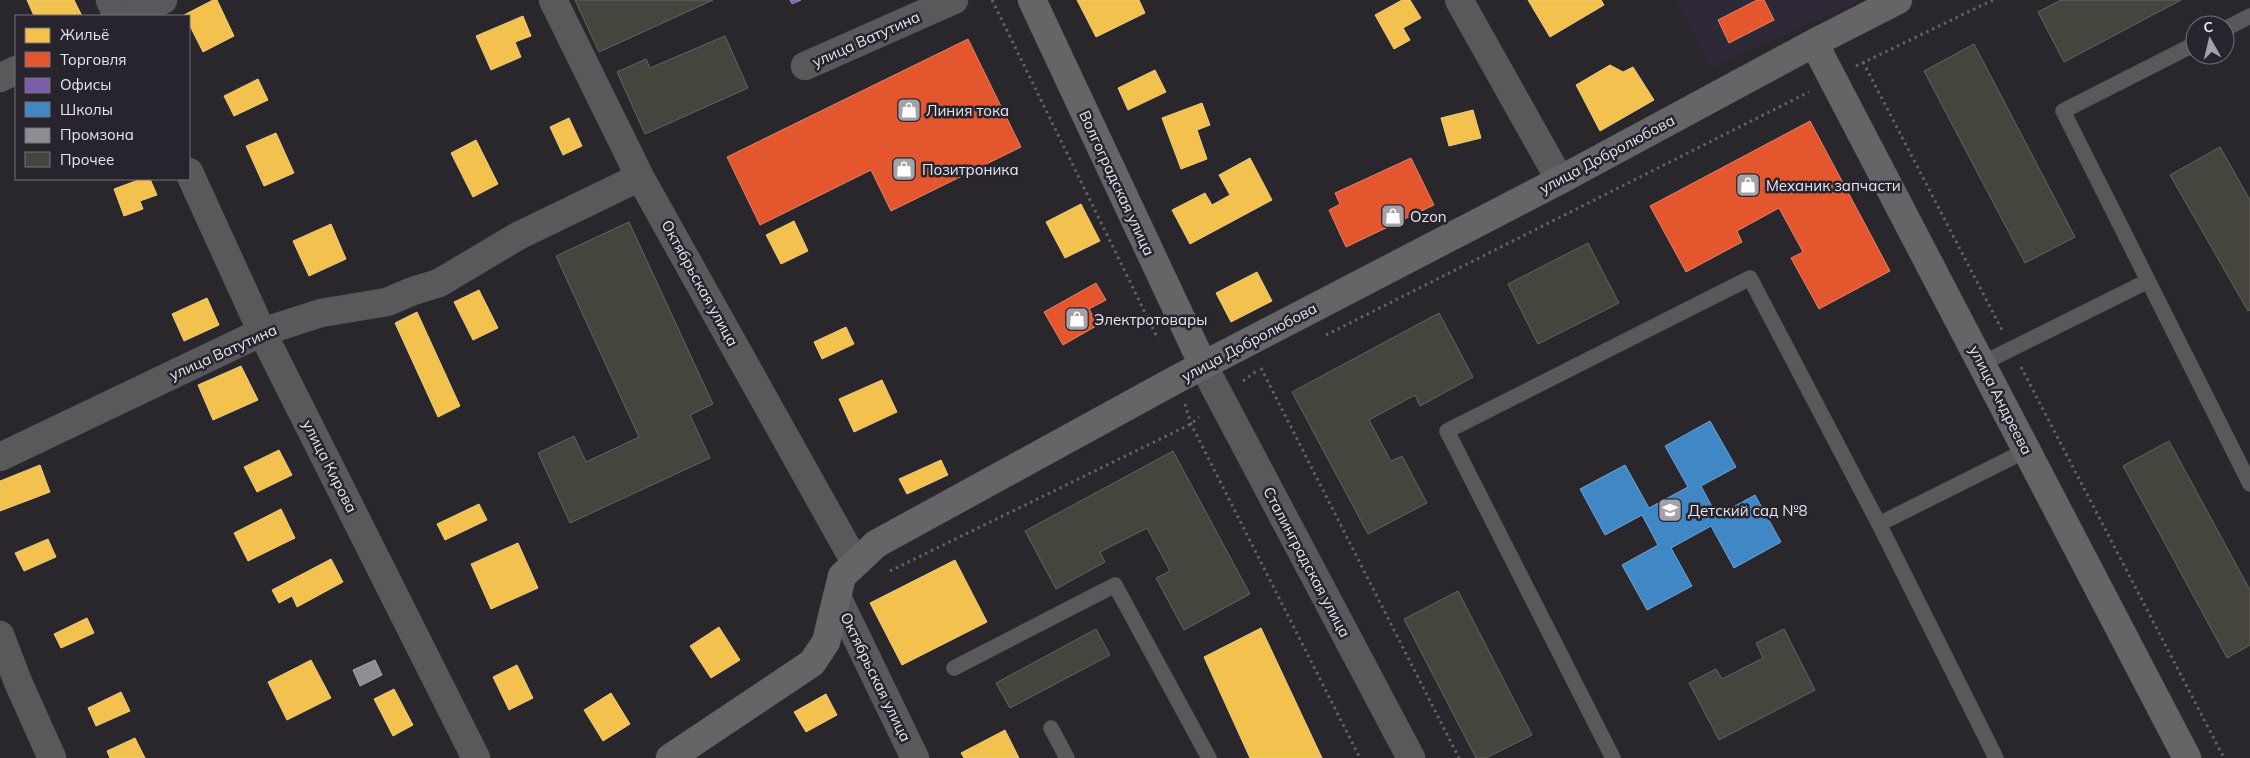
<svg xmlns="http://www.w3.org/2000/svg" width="2250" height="758" font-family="Mulish,sans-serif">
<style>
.built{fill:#2f2937}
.homes{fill:#f2c14e;stroke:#efcc7d}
.shops{fill:#e4572e;stroke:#e58267}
.offices{fill:#7b5ea7;stroke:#9b86bb}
.schools{fill:#3f88c5;stroke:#71a4d0}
.industry{fill:#8d8d92;stroke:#a8a7ad}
.building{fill:#45443d;stroke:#646464}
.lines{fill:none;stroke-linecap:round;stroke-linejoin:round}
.lane-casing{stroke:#444246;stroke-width:16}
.street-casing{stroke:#444246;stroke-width:29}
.secondary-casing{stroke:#444246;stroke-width:29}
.path{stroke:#636265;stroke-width:3;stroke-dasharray:2.5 4;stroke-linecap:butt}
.lane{stroke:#59595b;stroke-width:15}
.street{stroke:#59595b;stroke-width:28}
.secondary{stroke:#656467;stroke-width:28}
.labels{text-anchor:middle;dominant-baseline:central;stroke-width:5;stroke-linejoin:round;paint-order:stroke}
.street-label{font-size:15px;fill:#e7e5eb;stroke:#28242e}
.poi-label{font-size:15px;fill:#e7e5eb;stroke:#28242e;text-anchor:start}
</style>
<rect width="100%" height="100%" fill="#29262c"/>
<path class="built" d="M1676,0h181l1,2 -147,66z"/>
<path class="homes" d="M27,0h47l8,16h-48z
M213,0h4l17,36 -31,16 -14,-28v-8l-5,-1z
M1077,0h62l6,13 -49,24z
M1402,0h8l11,18 -18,10 7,12 -16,9 -19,-34z
M1528,0h73l3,5 -54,32z
M523,16l8,20 -16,6 6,15 -30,13 -15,-34z
M1610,65l13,7 10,-5 21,33 -54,31 -24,-46z
M1155,70l11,22 -38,18 -10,-22z
M258,79l10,21 -34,16 -10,-20z
M1202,103l8,22 -13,5 10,29 -26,10 -19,-51z
M1473,110l8,28 -32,8 -8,-28z
M569,118l13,28 -19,9 -13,-28z
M276,133l18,40 -30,13 -18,-40z
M476,140l22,44 -25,13 -22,-44z
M1250,158l22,42 -82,44 -18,-34 33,-17 7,12 18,-10 -11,-20z
M141,179h9l7,16 -17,6 3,8 -19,7 -10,-27z
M1081,204l19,37 -35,17 -19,-36z
M794,221l14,30 -27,13 -15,-29z
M331,224l15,35 -37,17 -16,-35z
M1257,272l15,29 -41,21 -15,-29z
M479,290l19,38 -25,12 -19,-38z
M207,298l12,27 -35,16 -12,-27z
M417,312l43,94 -22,11 -43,-94z
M846,327l8,17 -32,15 -8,-17z
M241,366l17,34 -45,20 -15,-35z
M882,380l15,32 -43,20 -15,-33z
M279,450l13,25 -35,17 -13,-25z
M941,460l7,15 -41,19 -8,-15z
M40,465l10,27 -50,19v-30z
M479,504l8,16 -42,20 -8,-16z
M281,509l14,29 -47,23 -14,-28z
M48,539l8,18 -32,14 -9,-18z
M518,543l20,45 -47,21 -20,-45z
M331,559l12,23 -46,25 -5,-11 -13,7 -7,-13z
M955,560l32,62 -85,43 -32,-62z
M87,618l7,15 -33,15 -7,-14z
M719,627l21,33 -29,18 -21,-32z
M1261,628l61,130h-72l-46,-101z
M311,660l20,38 -44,22 -19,-38z
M517,665l16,33 -24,12 -16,-33z
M394,689l19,36 -20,11 -19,-37z
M121,692l9,19 -34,15 -8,-18z
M611,693l19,31 -27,17 -19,-31z
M826,694l11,21 -31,17 -12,-20z
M1005,730l14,28h-55l-3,-5z
M135,738l10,20h-35l-3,-7z"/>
<path class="shops" d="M1757,0h7l10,20 -45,23 -11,-23z
M968,39l53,108 -130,64 -20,-41 -111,55 -33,-68z
M1810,121l80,150 -71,38 -28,-51 12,-6 -24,-44 -42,23 5,11 -56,30 -36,-66z
M1411,158l23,47 -88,42 -17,-37 11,-6 -5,-11z
M1096,283l10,17 -17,9 9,16 -35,20 -19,-33z"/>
<path class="offices" d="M790,0h11l-9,4z"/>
<path class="schools" d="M1710,421l26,46 -35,19 16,30 38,-21 26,47 -47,26 -23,-42 -40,22 21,38 -45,24 -25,-45 36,-20 -16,-30 -37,20 -25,-46 45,-24 24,43 39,-21 -23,-41z"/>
<path class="industry" d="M375,660l7,15 -22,11 -7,-16z"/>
<path class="building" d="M575,0h138l-114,52z
M2061,0h120l-117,62 -26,-50z
M725,36l23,52 -103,46 -28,-62 29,-13 4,9z
M1974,44l101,193 -50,26 -101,-192z
M2220,147l30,53v110l-2,1 -78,-136z
M629,222l84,182 -23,11 20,43 -140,65 -32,-70 36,-17 12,26 53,-25 -83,-181z
M1588,243l31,60 -81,41 -30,-60z
M1439,313l34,64 -53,29 -5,-11 -46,25 22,41 11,-5 25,47 -59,31 -76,-142z
M2169,441l81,149v55l-23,13 -104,-192z
M1173,451l77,143 -66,36 -28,-52 14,-7 -23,-43 -47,24 5,10 -49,27 -31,-58z
M1458,591l74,144 -46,23h-10l-72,-139z
M1096,629l14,26 -100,53 -14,-25z
M1784,629l31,61 -96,50 -30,-57 27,-14 6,10 41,-21 -7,-15z"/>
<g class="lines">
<g class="lane-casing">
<path id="lane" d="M2225,29l25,-13
M2195,44l-132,67 187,373
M1983,363l165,-82
M1879,524l148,-74
M954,668l161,-83 94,173
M1051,728l16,30
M1613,758l-166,-327 303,-153 129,246 117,234"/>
</g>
<g class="street-casing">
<path id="street" d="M110,0l7,16
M553,0l87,177 215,385
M1459,0l101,180
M126,16l37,-16
M805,66l149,-66
M0,78l16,-8
M189,172l73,160 214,426
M1203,365l208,393
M0,457l262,-125 59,-19 66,-11 26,-11 26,-8 79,-47 122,-59
M837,597l78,161
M0,635l18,47 34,76"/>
</g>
<g class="secondary-casing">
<path id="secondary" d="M1032,0l171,365
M1814,43l373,715
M670,758l142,-95 14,-21 16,-66 34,-32 301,-165 383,-199 254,-137 84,-43"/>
</g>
<path class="path" d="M992,0l166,339
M1863,62l139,268
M1856,66l137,-66
M1326,335l483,-243
M2021,367l203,391
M1261,368l198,390
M1243,381l15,-11
M1185,404l6,20 169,334
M890,571l301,-147 8,-7"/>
<use href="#lane" class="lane"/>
<use href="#street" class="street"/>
<use href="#secondary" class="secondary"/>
</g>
<defs>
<g id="shop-square" transform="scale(1.25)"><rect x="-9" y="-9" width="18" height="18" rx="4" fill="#a4a2a8" stroke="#28242e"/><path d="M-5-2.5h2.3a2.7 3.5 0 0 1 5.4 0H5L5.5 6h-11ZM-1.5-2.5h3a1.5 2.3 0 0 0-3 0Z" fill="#fff"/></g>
<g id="school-square" transform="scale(1.25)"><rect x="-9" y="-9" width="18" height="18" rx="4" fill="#a4a2a8" stroke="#28242e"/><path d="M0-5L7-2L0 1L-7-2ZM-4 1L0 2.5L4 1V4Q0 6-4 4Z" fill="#fff"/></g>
</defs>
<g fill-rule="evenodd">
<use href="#shop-square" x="909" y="110"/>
<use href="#shop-square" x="904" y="169"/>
<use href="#shop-square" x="1748" y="185"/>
<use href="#shop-square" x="1393" y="216"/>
<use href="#shop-square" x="1077" y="319"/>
<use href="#school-square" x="1670" y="510"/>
</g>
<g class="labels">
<g class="street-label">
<text transform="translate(866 39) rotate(-24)">улица Ватутина</text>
<text transform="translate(1607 154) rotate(-28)">улица Добролюбова</text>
<text transform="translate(1117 183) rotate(65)">Волгоградская улица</text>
<text transform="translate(700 283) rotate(61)">Октябрьская улица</text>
<text transform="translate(1249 342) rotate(-28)">улица Добролюбова</text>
<text transform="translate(223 352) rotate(-24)">улица Ватутина</text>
<text transform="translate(2001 400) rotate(63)">улица Андреева</text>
<text transform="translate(330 466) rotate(63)">улица Кирова</text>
<text transform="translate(1307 562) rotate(62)">Сталинградская улица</text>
<text transform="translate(876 677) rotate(64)">Октябрьская улица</text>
</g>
<g class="poi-label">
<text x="926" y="110">Линия тока</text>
<text x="922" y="169">Позитроника</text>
<text x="1766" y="185">Механик запчасти</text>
<text x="1410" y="216">Ozon</text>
<text x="1094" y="319">Электротовары</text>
<text x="1688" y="510">Детский сад №8</text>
</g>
</g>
<rect x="15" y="15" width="175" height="165" fill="#28242e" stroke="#74717a"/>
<rect x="25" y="28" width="25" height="15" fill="#f2c14e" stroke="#74717a"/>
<text x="60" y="40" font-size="15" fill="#e7e5eb">Жильё</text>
<rect x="25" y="52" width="25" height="15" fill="#e4572e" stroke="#74717a"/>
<text x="60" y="65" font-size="15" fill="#e7e5eb">Торговля</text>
<rect x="25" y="78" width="25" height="15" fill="#7b5ea7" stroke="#74717a"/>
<text x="60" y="90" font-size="15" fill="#e7e5eb">Офисы</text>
<rect x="25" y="102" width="25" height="15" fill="#3f88c5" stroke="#74717a"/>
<text x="60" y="115" font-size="15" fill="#e7e5eb">Школы</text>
<rect x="25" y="128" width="25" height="15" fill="#8d8d92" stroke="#74717a"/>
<text x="60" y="140" font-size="15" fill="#e7e5eb">Промзона</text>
<rect x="25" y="152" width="25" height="15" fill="#45443d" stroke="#74717a"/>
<text x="60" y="165" font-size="15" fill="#e7e5eb">Прочее</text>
<g transform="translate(2210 40) rotate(352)"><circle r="24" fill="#28242e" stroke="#74717a"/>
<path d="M0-4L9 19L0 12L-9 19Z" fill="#a4a2a8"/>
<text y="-8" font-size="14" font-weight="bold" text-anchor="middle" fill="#e7e5eb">С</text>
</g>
</svg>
